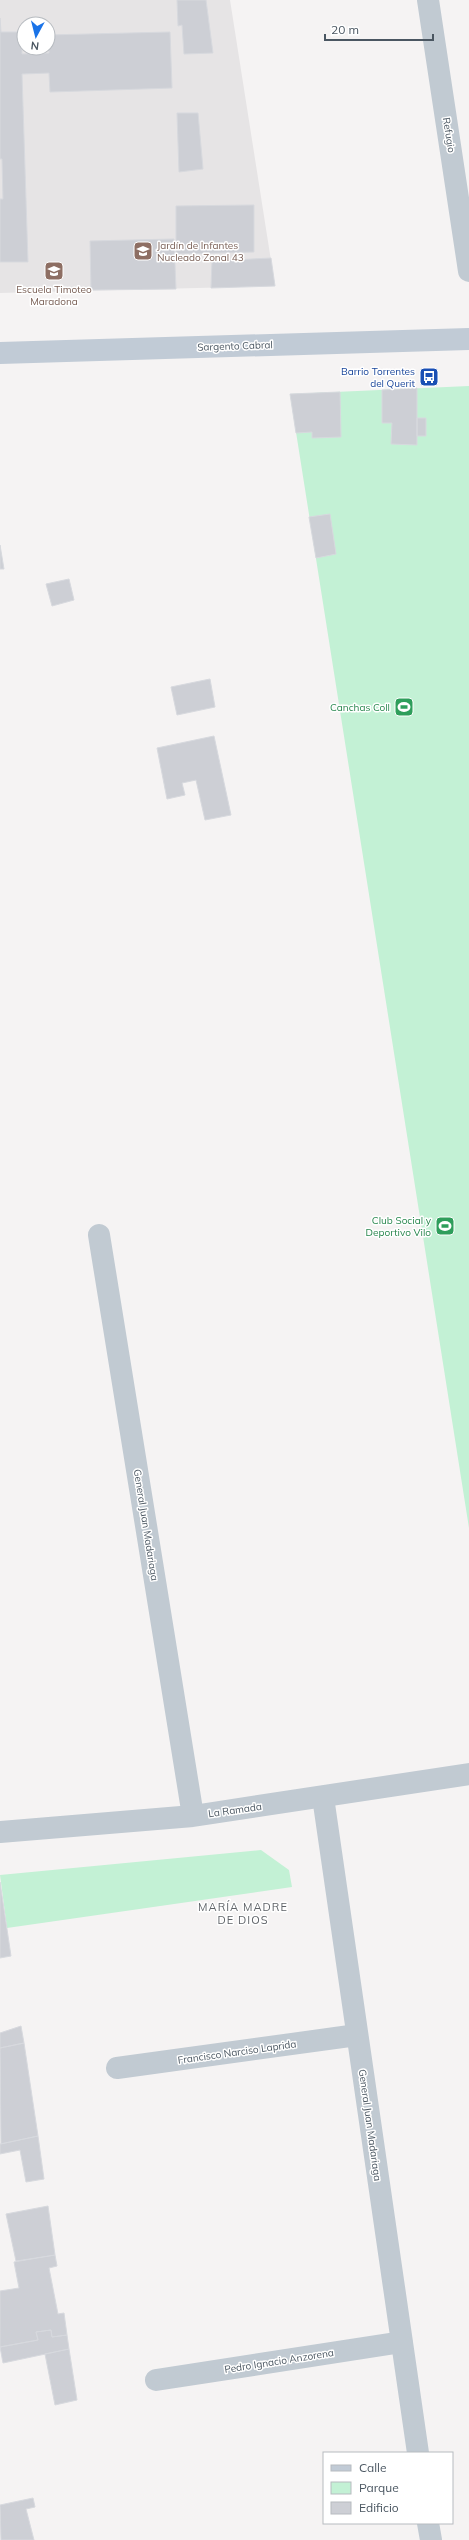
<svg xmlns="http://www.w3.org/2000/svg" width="469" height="2540" font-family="Mulish,sans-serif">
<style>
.education{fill:#e6e4e5;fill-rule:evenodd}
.green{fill:#c3f1d5}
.building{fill:#cdcfd5;stroke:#d7d9de}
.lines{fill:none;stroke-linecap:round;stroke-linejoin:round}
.minor{stroke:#c1cad2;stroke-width:22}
.secondary{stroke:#c1cbd6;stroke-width:22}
.labels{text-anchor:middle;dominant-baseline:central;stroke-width:3;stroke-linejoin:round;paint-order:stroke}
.street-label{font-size:10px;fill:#4a5661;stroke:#fff}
.education-label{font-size:10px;fill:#785e54;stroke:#fff;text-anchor:start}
.transit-label{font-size:10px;fill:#164399;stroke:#fff;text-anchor:end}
.leisure-label{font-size:10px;fill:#27864d;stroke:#fff;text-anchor:end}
.neighbourhood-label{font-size:11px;letter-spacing:1px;fill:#5f6368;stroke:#fff}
</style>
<rect width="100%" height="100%" fill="#f5f3f3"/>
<path class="education" d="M0,0h230l45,286 -275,7zM24,24h24v24h-24z"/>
<path class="green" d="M469,386v1142l-179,-1134z
M261,1850l28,20 3,17 -285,41 -7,-53z"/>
<path class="building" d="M177,0h29l7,53 -29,1 -2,-29 -4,1z
M0,18l1,14h21v22l27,-1 -1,-18 122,-3 2,56 -122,4 -1,-19 -27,1 6,188h-28v-63h3l-1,-40h-2z
M177,113h21l5,56 -24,3z
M254,205v47l-78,2v-48z
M174,239l2,50 -85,1 -1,-49z
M271,258l4,28 -64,2 1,-27z
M417,388v57l-26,-1 1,-21h-10v-33z
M340,392l1,45 -29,1v-6l-16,1 -6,-39z
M417,418h9v18h-9z
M330,514l6,40 -20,4 -7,-41z
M0,545l4,24h-4z
M69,579l5,21 -22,6 -6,-22z
M210,679l5,28 -38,8 -6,-28z
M214,736l17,79 -26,5 -9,-40 -14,3 3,12 -18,4 -10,-51z
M0,1882l11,74 -11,2z
M21,2026l3,17 -24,5v-15z
M24,2043l14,93 -37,8 -1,-96z
M38,2136l6,43 -18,3 -6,-32 -20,4v-10z
M48,2206l7,49 -39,6 -10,-47z
M55,2255l2,11 -8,2 9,46 6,-1 3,22 -15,2 -1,-7 -15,2 2,8 -38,7v-56l19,-3 -5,-26z
M51,2330l1,7 15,-2 2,14 -66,14 -3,-16 38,-7 -2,-8z
M69,2349l8,51 -22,5 -10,-51z
M33,2498l2,9 -9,2 8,31h-33l-1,-35z"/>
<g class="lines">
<path class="minor" d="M428,0l41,271
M99,1235l94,581
M323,1797l95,656
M0,1832l193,-16 276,-42
M117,2068l240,-33
M156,2380l246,-38
M428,2523l3,17"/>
<path class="secondary" d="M0,353l469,-14"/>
</g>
<defs>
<g id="school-square" transform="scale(1)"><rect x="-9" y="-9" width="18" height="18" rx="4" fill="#8d6e63" stroke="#fff"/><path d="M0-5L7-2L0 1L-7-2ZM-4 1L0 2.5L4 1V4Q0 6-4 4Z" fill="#fff"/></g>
<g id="bus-square" transform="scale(1)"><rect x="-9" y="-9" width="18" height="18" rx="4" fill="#1a4fb4" stroke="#fff"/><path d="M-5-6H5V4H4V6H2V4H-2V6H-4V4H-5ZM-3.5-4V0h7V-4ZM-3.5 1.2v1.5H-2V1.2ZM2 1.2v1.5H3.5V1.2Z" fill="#fff"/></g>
<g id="stadium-square" transform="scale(1)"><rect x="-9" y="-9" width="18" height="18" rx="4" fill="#2e9e5b" stroke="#fff"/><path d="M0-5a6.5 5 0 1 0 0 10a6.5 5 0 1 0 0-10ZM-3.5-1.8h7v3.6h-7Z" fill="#fff"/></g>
</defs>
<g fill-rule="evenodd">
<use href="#school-square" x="143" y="251"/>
<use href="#school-square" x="54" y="271"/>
<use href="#bus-square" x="429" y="377"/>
<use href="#stadium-square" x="404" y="707"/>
<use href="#stadium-square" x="445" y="1226"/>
</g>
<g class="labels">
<g class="street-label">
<text transform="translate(449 135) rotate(81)">Refugio</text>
<text transform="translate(235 346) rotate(-2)">Sargento Cabral</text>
<text transform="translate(146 1525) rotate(81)">General Juan Madariaga</text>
<text transform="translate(235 1810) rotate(-8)">La Ramada</text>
<text transform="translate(237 2052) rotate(-8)">Francisco Narciso Laprida</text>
<text transform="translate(370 2125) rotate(82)">General Juan Madariaga</text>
<text transform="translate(279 2361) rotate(-9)">Pedro Ignacio Anzorena</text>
</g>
<g class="education-label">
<text x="157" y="245">Jardín de Infantes<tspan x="157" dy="12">Nucleado Zonal 43</tspan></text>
<text x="54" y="289" text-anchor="middle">Escuela Timoteo<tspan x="54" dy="12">Maradona</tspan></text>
</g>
<g class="transit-label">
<text x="415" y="371">Barrio Torrentes<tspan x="415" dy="12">del Querit</tspan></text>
</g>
<g class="leisure-label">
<text x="390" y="707">Canchas Coll</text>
<text x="431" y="1220">Club Social y<tspan x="431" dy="12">Deportivo Vilo</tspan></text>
</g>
<g class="neighbourhood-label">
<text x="243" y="1907">MARÍA MADRE<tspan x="243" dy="13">DE DIOS</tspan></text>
</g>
</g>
<rect x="323" y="2452" width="130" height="72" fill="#ffffff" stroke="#b7bbc0"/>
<rect x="331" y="2465" width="20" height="6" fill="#c1cbd6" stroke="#b7bbc0"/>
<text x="359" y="2472" font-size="12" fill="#4a5661">Calle</text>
<rect x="331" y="2482" width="20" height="12" fill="#c3f1d5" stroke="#b7bbc0"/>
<text x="359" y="2492" font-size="12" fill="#4a5661">Parque</text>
<rect x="331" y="2502" width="20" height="12" fill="#cdcfd5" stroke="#b7bbc0"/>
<text x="359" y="2512" font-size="12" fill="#4a5661">Edificio</text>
<g transform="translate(36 36) rotate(187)"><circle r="19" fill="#ffffff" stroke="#b7bbc0"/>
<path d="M0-3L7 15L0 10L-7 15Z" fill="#1a73e8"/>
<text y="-6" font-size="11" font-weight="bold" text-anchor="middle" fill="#4a5661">N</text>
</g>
<path d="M325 34v6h108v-6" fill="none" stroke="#4a5661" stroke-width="2"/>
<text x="331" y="34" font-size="12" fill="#4a5661" stroke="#ffffff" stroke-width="3" paint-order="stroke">20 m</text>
</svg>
